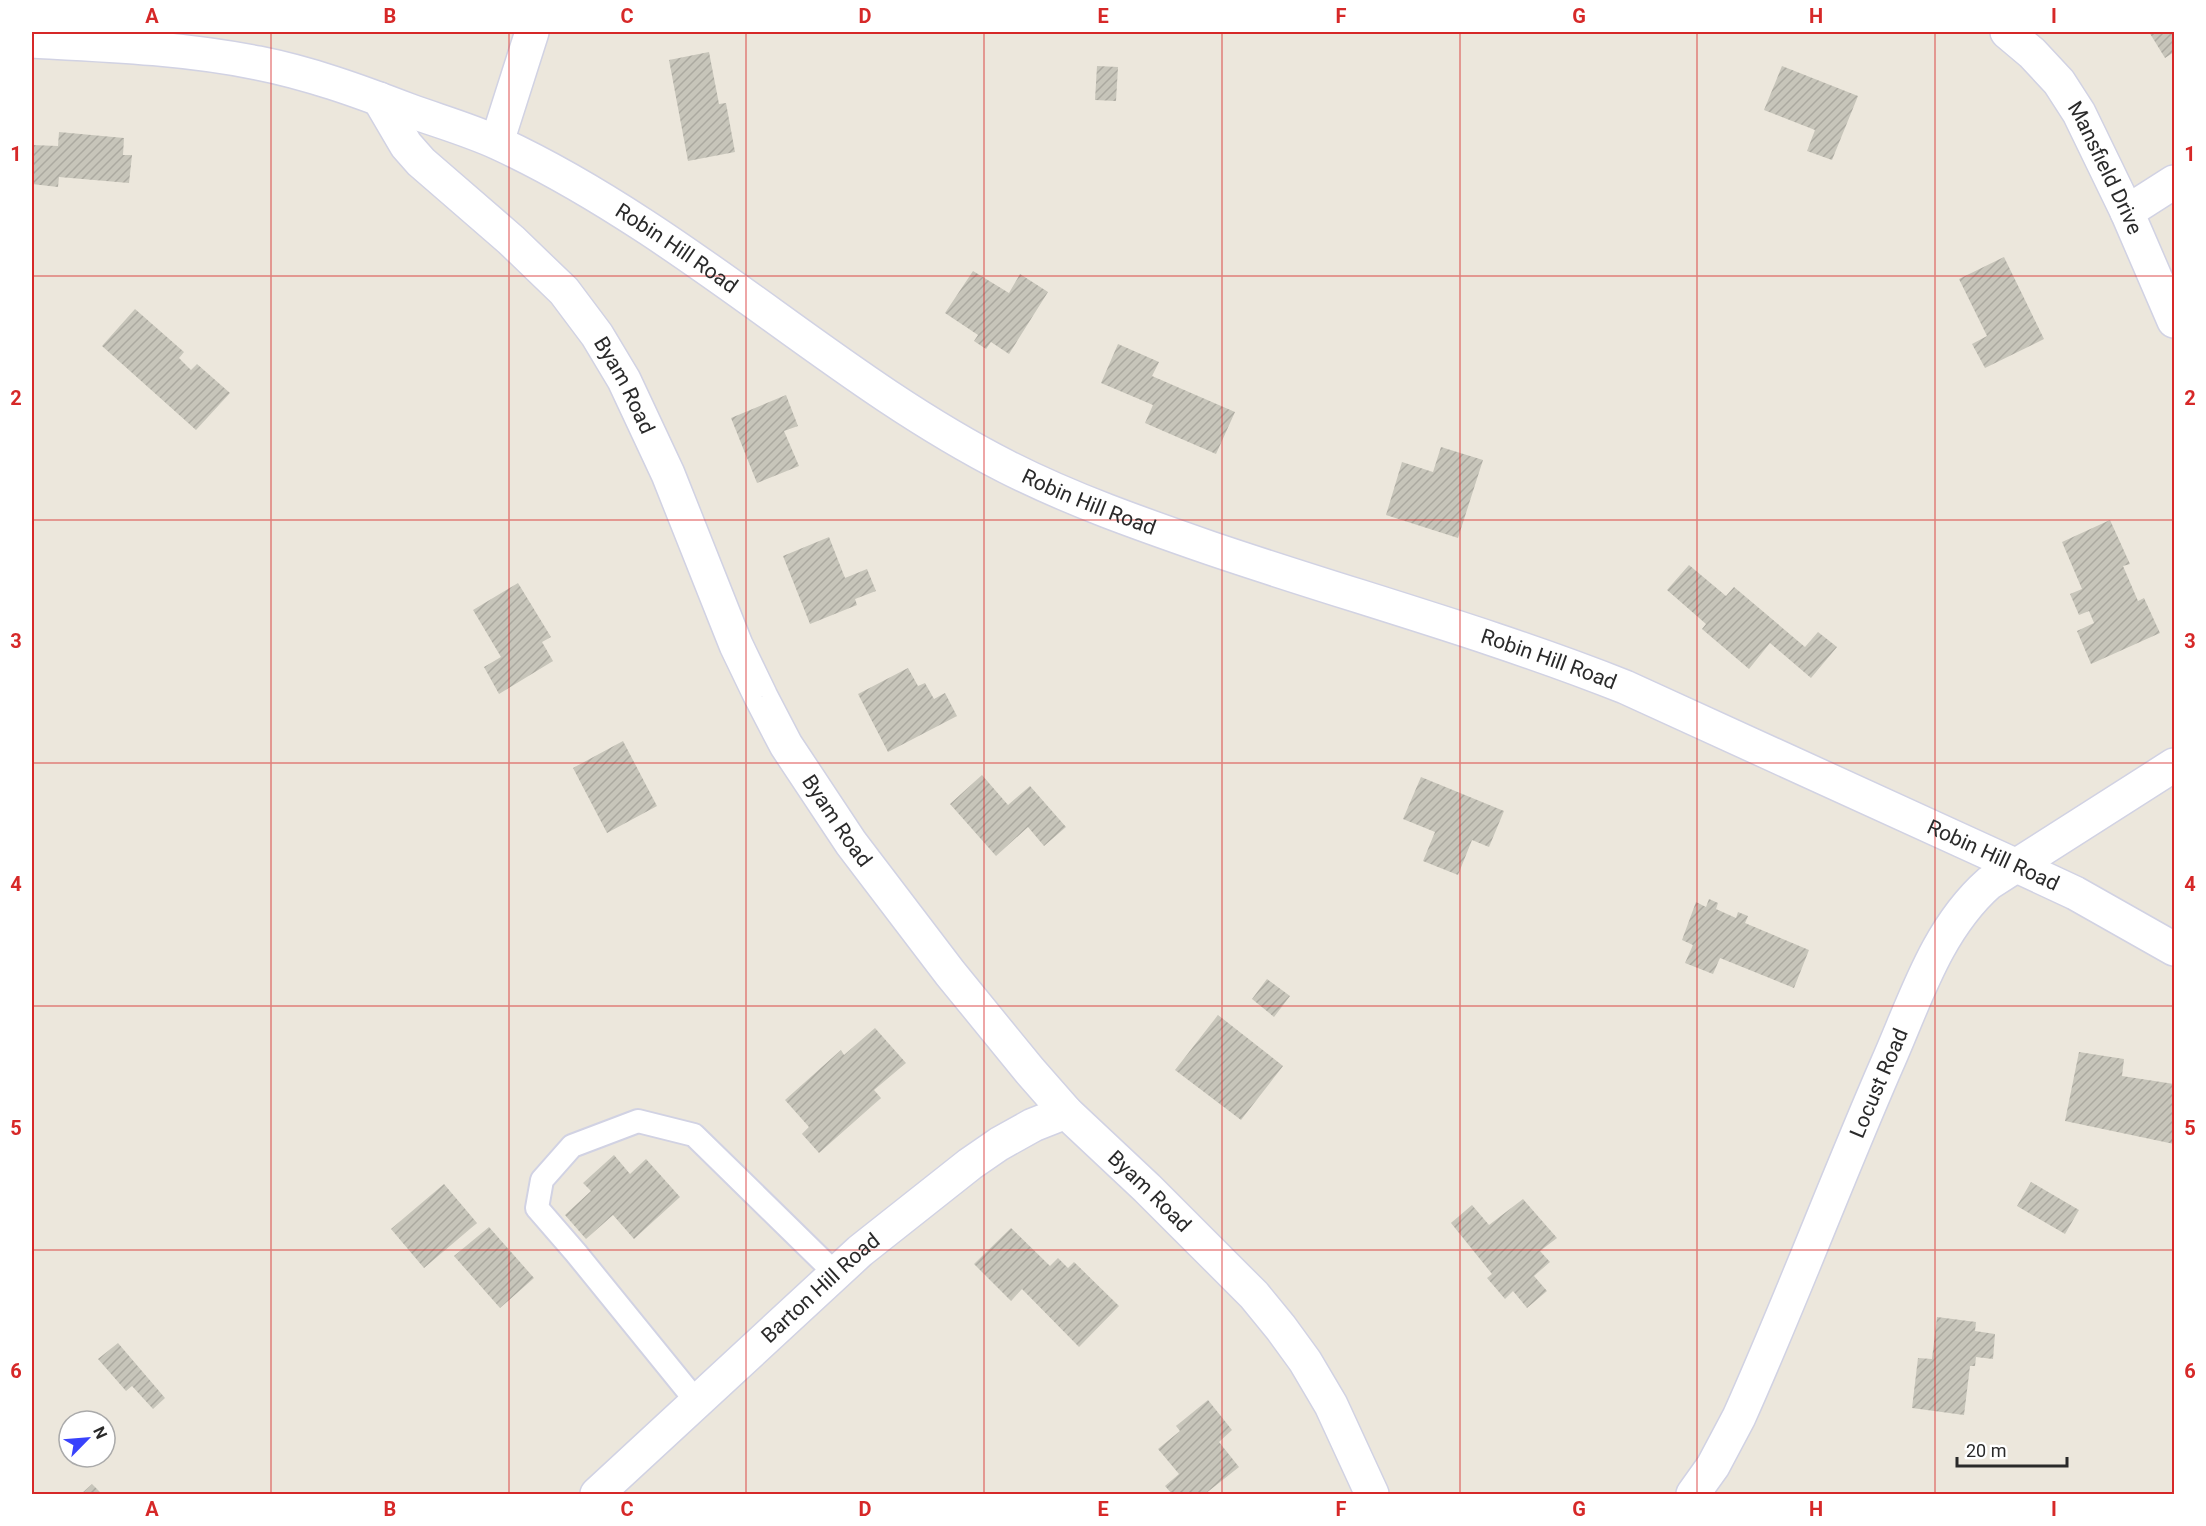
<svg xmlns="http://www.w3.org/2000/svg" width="2206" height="1526" font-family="Roboto,sans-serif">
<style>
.building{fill:url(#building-hatch)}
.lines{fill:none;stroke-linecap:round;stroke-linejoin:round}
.lane-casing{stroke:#d1d2e3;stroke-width:26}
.street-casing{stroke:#d1d2e3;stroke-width:36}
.lane{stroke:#fff;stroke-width:22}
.street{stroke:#fff;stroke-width:33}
.grid{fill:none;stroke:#d62828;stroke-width:1.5;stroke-opacity:0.55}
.labels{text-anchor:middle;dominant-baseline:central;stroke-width:5;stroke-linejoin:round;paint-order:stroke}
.street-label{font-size:21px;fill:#2a2a2a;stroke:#fff}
.neatline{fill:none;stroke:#d62828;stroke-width:2}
.grid-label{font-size:20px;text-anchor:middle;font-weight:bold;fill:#d62828}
</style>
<defs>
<pattern id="building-hatch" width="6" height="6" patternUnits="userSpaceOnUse" patternTransform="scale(1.5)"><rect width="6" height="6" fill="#c7c5ba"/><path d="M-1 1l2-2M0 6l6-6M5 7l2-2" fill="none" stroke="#aba9a0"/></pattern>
</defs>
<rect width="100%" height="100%" fill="#ece7dc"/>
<path class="building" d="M2149,32h25v20l-9,6z
M709,52l10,52 7,-1 9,49 -47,9 -19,-101z
M1097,66l21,1 -2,34 -21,-1z
M1782,66l76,30 -26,64 -25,-9 8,-21 -51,-20z
M59,132l65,6 -1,17h9l-3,28 -70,-6 -1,10 -26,-3v-39l26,1z
M2004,257l40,82 -59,29 -13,-24 15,-8 -28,-57z
M973,271l36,22 11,-19 28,18 -39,62 -18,-12 -5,7 -12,-8 4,-6 -33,-22z
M135,309l49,43 -5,6 12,12 6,-6 33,29 -34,37 -94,-84z
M1118,344l41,18 -7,14 83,36 -19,42 -71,-31 8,-18 -52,-22z
M786,395l12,31 -14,5 15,35 -42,17 -26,-65z
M1441,447l42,13 -25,78 -72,-23 16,-53 31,10z
M2110,520l20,44 -7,2 15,35 6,-3 16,35 -69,31 -14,-33 17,-8 -5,-12 -10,4 -9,-21 12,-5 -20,-47z
M829,537l16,41 22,-9 9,22 -21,8 2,6 -47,19 -27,-68z
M1689,565l37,31 8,-9 71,60 13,-15 19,15 -26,31 -41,-35 -21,26 -47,-40 4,-5 -39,-34z
M518,583l33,54 -9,5 11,19 -54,33 -15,-27 17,-10 -28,-47z
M908,668l10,18 7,-3 9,16 11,-6 12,23 -69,36 -30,-58z
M623,741l34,65 -50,27 -34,-65z
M982,775l26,30 22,-19 36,41 -22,19 -16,-19 -32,29 -46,-52z
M1421,777l83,34 -15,36 -17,-7 -14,35 -35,-14 12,-29 -32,-13z
M1709,899l9,4 -2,6 20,9 2,-6 10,4 -3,7 64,27 -15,38 -74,-30 -7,16 -28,-11 8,-18 -11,-5 14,-38 10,5z
M1267,979l23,17 -16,21 -22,-18z
M1218,1015l65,51 -42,54 -66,-50z
M875,1028l31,35 -32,27 7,8 -62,55 -17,-19 7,-7 -24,-27 56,-50 3,5z
M2079,1052l45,7 -2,17 52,8v60l-109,-23z
M614,1155l16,19 16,-15 34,38 -46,42 -21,-24 -27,24 -21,-24 26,-24 -8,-8z
M2031,1182l48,28 -14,24 -48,-28z
M444,1184l33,39 -53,45 -33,-39z
M1523,1199l34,39 -17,13 10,11 -16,14 13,15 -20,17 -14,-17 -8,8 -18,-21 5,-4 -41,-51 21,-18 17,20z
M489,1227l45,51 -34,30 -46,-52z
M1011,1228l39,38 8,-8 10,10 6,-6 45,44 -40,41 -57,-58 -11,12 -37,-37z
M1937,1317l39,5 -1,9 20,3 -2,25 -17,-2 -1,9h-5l-6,49 -52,-7 6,-50 14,1z
M118,1343l47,55 -12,11 -21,-23 -6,5 -28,-32z
M1208,1400l24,30 -13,12 20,25 -34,27h-33l-7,-8 14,-12 -21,-25 22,-18 -4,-5z
M92,1484l10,10h-21z"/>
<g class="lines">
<g class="lane-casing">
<path id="lane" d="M697,1402l-121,-149 -39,-45 5,-28 30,-34 66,-25 56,14 141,138"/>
</g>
<g class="street-casing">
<g id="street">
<path id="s1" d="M2007,32l25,21 27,29 20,31 48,99 47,109"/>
<path id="s2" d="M32,41c75,4 151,7 226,22 51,10 101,28 150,47 30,11 62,20 90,33 50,23 99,52 145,82 122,79 234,176 364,242 65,33 134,57 203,81 138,47 279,85 415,139l392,179 58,27 99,56"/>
<path id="s3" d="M379,99l27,46 15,17 90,78 53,51 33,44 27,45 44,94 68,171 25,52 25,48 65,98 99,130 80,98 36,41 81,76 107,107 27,33 24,33 26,44 41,89"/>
<path d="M497,142l35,-110"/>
<path d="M2127,212l47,-30"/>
<path id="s4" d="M597,1494l263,-243 110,-87 29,-20 34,-19 33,-13"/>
<path id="s5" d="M1693,1494l20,-28 26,-49c52,-116 97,-236 148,-353 28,-63 49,-134 102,-181l185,-118"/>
</g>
</g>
<use href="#lane" class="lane"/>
<use href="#street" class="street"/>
</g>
<path class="grid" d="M271,32v1462M509,32v1462M746,32v1462M984,32v1462M1222,32v1462M1460,32v1462M1697,32v1462M1935,32v1462M32,276h2142M32,520h2142M32,763h2142M32,1006h2142M32,1250h2142"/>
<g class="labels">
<g class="street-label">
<text stroke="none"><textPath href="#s1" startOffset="170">Mansfield Drive</textPath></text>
<text stroke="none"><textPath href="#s2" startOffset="688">Robin Hill Road</textPath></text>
<text stroke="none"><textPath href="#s3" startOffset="381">Byam Road</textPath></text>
<text stroke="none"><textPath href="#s2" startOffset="1174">Robin Hill Road</textPath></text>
<text stroke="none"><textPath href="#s2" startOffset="1660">Robin Hill Road</textPath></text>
<text stroke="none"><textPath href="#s3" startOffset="867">Byam Road</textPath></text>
<text stroke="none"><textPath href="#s2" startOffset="2146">Robin Hill Road</textPath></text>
<text stroke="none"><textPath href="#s5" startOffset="452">Locust Road</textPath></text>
<text stroke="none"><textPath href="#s3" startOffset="1353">Byam Road</textPath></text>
<text stroke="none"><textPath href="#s4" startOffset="304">Barton Hill Road</textPath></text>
</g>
</g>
<rect width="2206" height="1526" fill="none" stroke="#ffffff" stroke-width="66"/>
<g transform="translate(87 1439) rotate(65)"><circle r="28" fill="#ffffff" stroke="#aaaaaa" stroke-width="1.5"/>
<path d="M0-4.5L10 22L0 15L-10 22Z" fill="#3942fc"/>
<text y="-9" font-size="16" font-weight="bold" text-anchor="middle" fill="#2a2a2a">N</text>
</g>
<path d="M1957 1457v9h110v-9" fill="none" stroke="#2a2a2a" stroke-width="3"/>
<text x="1966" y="1457" font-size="18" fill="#2a2a2a" stroke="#ffffff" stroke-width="4.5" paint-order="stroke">20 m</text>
<rect x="33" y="33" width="2140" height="1460" class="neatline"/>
<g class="grid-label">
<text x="152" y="23">A</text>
<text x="390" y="23">B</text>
<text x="627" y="23">C</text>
<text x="865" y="23">D</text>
<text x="1103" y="23">E</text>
<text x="1341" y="23">F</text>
<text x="1579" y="23">G</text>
<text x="1816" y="23">H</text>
<text x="2054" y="23">I</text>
<text x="16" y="161">1</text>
<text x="2190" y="161">1</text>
<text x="16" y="405">2</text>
<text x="2190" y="405">2</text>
<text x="16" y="648">3</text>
<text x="2190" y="648">3</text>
<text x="16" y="891">4</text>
<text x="2190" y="891">4</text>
<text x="16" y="1135">5</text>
<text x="2190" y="1135">5</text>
<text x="16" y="1378">6</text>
<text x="2190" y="1378">6</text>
<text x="152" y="1516">A</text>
<text x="390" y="1516">B</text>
<text x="627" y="1516">C</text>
<text x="865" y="1516">D</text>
<text x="1103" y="1516">E</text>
<text x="1341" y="1516">F</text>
<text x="1579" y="1516">G</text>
<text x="1816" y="1516">H</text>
<text x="2054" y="1516">I</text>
</g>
</svg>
